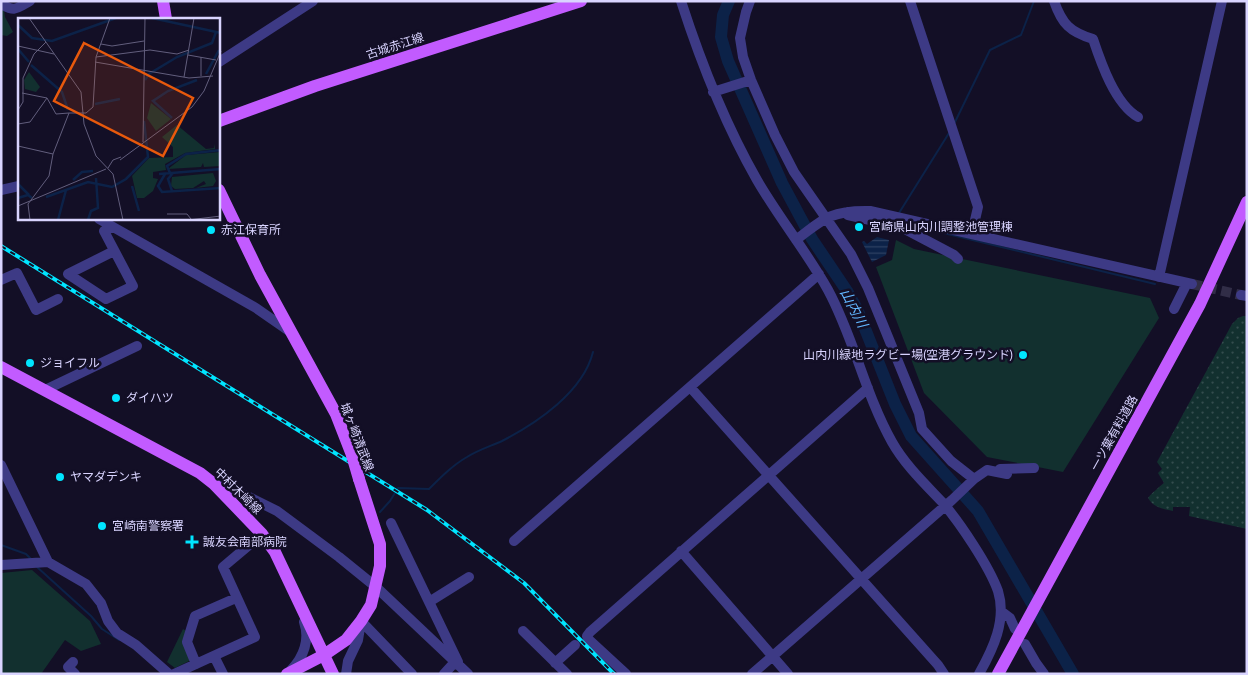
<svg xmlns="http://www.w3.org/2000/svg" width="1248" height="675" font-family="'Asap Condensed','Noto Sans JP',sans-serif">
<style>
.grass{fill:url(#grass-dots)}
.park{fill:#12302f}
.water{fill:url(#water-rules)}
.lines{fill:none;stroke-linecap:round;stroke-linejoin:round}
.stream{stroke:#0c2248;stroke-width:2}
.river{stroke:#0c2248;stroke-width:12}
.minor-tunnel{stroke:#312d47;stroke-width:10;stroke-dasharray:10 5;stroke-linecap:butt}
.minor{stroke:#3d3a85;stroke-width:10}
.major{stroke:#c25bff;stroke-width:12}
.rail-casing{stroke:#00e5ff;stroke-width:4}
.rail{stroke:#130f26;stroke-width:2;stroke-dasharray:5.5;stroke-linecap:butt}
.major-bridge{stroke:#c25bff;stroke-width:12}
.poi-dot{fill:#00e5ff;stroke:#130f26;stroke-width:2}
.labels{text-anchor:middle;dominant-baseline:central;stroke-width:5;stroke-linejoin:round;paint-order:stroke}
.street-label{font-size:12px;fill:#d9d4ff;stroke:#130f26}
.poi-label{font-size:12px;fill:#d9d4ff;stroke:#130f26;text-anchor:start}
.water-label{font-size:14px;font-style:italic;fill:#62b6ff;stroke:#130f26}
.inset-river{fill:none;stroke:#0c2248;stroke-width:2.5}
.inset-road{fill:none;stroke:#625e7d;stroke-width:1}
.view{fill:#e8590c;fill-opacity:0.15;stroke:#e8590c;stroke-width:2.5}
.inset-edge{fill:none;stroke:#d9d4ff;stroke-width:2.5}
</style>
<defs>
<pattern id="grass-dots" width="8" height="8" patternUnits="userSpaceOnUse" patternTransform="scale(1.25)"><rect width="8" height="8" fill="#12302f"/><path d="M2 2h.1M6 6h.1" fill="none" stroke="#344d4e" stroke-width="1.8" stroke-linecap="round"/></pattern>
<pattern id="water-rules" width="6" height="5" patternUnits="userSpaceOnUse" patternTransform="scale(1.25)"><rect width="6" height="5" fill="#0c2248"/><path d="M0 2.5h6" fill="none" stroke="#2f4163"/></pattern>
</defs>
<rect width="100%" height="100%" fill="#130f26"/>
<path class="grass" d="M1243,316h4v213l-58,-13 1,-9h-17v4c-10,-2 -20,-4 -25,-13 4,-5 11,-11 16,-15l-6,-10 4,-4 -5,-7 75,-138 6,-6z"/>
<path class="park" d="M1,8l3,2 1,7 8,15 -6,4 -6,-1z
M896,240l18,9 236,49 9,20 -96,154 -76,-15 -63,-64 -48,-126 16,-7z
M32,570l58,51 11,23 -20,7 -16,-11 -24,34h-40v-101z
M183,629l3,2 4,28 -1,2 -14,7 -8,-6z"/>
<path class="water" d="M877,237l12,3 -3,15 -14,7 -10,-20 2,-1 3,3z"/>
<g class="lines">
<path class="stream" d="M955,122l35,-72 31,-15 13,-34
M899,213l50,-80
M931,230l224,54
M380,512l10,-11 8,-13 31,1c12,-12 24,-24 38,-32 11,-7 24,-11 35,-16 35,-18 81,-49 91,-89
M1,545l25,9 5,5
M37,567l54,49 11,13 17,11"/>
<path class="river" d="M729,1l-6,14 -2,22 7,24 54,122 30,56 35,52 11,20 37,93 16,32 67,75 95,163"/>
<path class="minor-tunnel" d="M1192,284l49,11"/>
<path class="minor" d="M681,1c20,62 44,123 76,179 22,38 50,72 71,110 26,48 37,104 64,152 13,23 33,42 51,61 17,20 46,63 55,88 9,29 -5,58 -19,83
M750,1l-4,11 -6,26 3,19 8,23 24,55 19,37 57,82 17,34 51,125 3,16 29,32 23,18
M910,1l68,206 -6,26
M1054,1c8,23 16,31 39,38 8,24 22,65 45,78
M1,4c14,8 15,5 29,-3
M219,62l94,-61
M713,92l38,-12
M1,190l18,-4
M848,212v3l53,12 53,28 4,4
M99,219l157,89 33,23
M113,227l-9,4 29,55 -27,13 -38,-25 46,-23
M796,240c28,-22 37,-30 74,-29l322,73
M1159,277l63,-276
M1,280l16,-7 19,37 22,-11
M1241,295l6,1
M1174,309l13,-26
M690,387l248,278 6,9
M45,390l92,-44
M1,465l47,97
M1000,469l34,-1
M214,484l33,12 30,15 62,46 37,30 92,87
M391,523l67,139
M514,541l305,-267
M681,551l107,123
M1,565l47,-3 38,22 15,19 7,18 9,12 19,12 33,29
M429,602l40,-25
M1002,612l8,6 5,11
M361,621l51,53
M523,631l44,43
M1025,644l11,19 8,11
M214,656l9,18
M73,662l-5,5 7,7
M555,663l20,-18
M196,664l-9,-22 8,-26 41,-18
M291,670c13,-13 19,-31 13,-48
M174,674l81,-37 -32,-70 39,-33
M346,674l2,-13 10,-21 3,-18
M444,674l11,-12
M626,674l-38,-35 -1,-3 3,-4 278,-244
M752,674l200,-174 22,-21 13,-9 20,4"/>
<path class="major" d="M163,1l3,18
M219,121l96,-35 266,-85
M219,190l41,85 76,139 16,41
M1,367l199,106 14,11 48,50 13,18 58,122
M287,674l37,-19 22,-15 15,-19 10,-16 9,-39v-22l-21,-65
M998,674l202,-370 47,-102"/>
<g class="rail-casing">
<path id="rail" d="M1,246l426,264 97,73 90,91"/>
</g>
<use href="#rail" class="rail"/>
<path class="major-bridge" d="M352,455l7,24"/>
</g>
<g class="poi-dot">
<circle cx="859" cy="227" r="5"/>
<circle cx="211" cy="230" r="5"/>
<circle cx="1023" cy="355" r="5"/>
<circle cx="30" cy="363" r="5"/>
<circle cx="116" cy="398" r="5"/>
<circle cx="60" cy="477" r="5"/>
<circle cx="102" cy="526" r="5"/>
<path d="M189.5 534.5h5v5h5v5h-5v5h-5v-5h-5v-5h5z"/>
</g>
<g class="labels">
<g class="street-label">
<text transform="translate(395 46) rotate(-18)">古城赤江線</text>
<text transform="translate(1114 433) rotate(-61)">一ツ葉有料道路</text>
<text transform="translate(357 437) rotate(69)">城ヶ崎清武線</text>
<text transform="translate(238 491) rotate(44)">中村木崎線</text>
</g>
<g class="poi-label">
<text x="869" y="227">宮崎県山内川調整池管理棟</text>
<text x="221" y="230">赤江保育所</text>
<text x="1013" y="355" text-anchor="end">山内川緑地ラグビー場(空港グラウンド)</text>
<text x="40" y="363">ジョイフル</text>
<text x="126" y="398">ダイハツ</text>
<text x="70" y="477">ヤマダデンキ</text>
<text x="112" y="526">宮崎南警察署</text>
<text x="203" y="542">誠友会南部病院</text>
</g>
<g class="water-label">
<text transform="translate(854 308) rotate(62)">山内川</text>
</g>
</g>
<g transform="translate(18 18)">
<rect width="202" height="202" fill="#130f26"/>
<path d="M159,107l29,24 8,-1 1,-4v5l-30,4 -20,11 1,6 -13,2v6l5,1 -5,12 -9,7h-7l-5,-22 17,-18 24,-1v-10l-11,-10zM202,134v14l-16,1 -1,-4 -2,4 -33,2 18,-14zM195,155l3,8 -3,5 -17,2 10,-4 -2,-3 -11,7 -18,1 -4,-3 1,-9z" fill="#12302f"/>
<path d="M11,54l11,15 -4,5 -11,-3 -1,-9z" fill="#12302f"/>
<path d="M133,85l20,16 -15,12 -9,-13z" fill="#12302f"/>
<path class="inset-river" d="M134,0l69,15M0,7l14,13 20,3 64,-23M0,31l11,13M13,47l31,27 6,18M188,56l13,-24M127,62l4,-6 28,-17 35,-14 4,-11M77,86l25,-5M154,100l-19,-17 15,-10 29,-11M152,155l-3,-7 19,-12 35,-4M141,156l62,-5M147,156l-7,12 4,6 59,-4M55,162l9,-8 11,-1M0,166l11,11M114,168l7,25M154,173l-4,-12 5,-6M28,179l42,-15 24,5 14,-8 22,-22 -4,-36M0,180l10,-3 4,3M40,202l8,-30M70,202l3,-9 7,-3 -2,-30"/>
<path class="inset-road" d="M11,0l52,74 3,32 12,32 17,18 10,46M83,26l11,2 32,-5M0,28l36,8M170,37l28,5M78,39l54,-7 27,4 12,-4M77,44l94,16 24,-2M183,58v-19M166,59l10,-59M4,75l25,5 9,16 13,-1M0,92l5,-8v-24l11,-24 12,-12M0,106l12,-2 17,-24M125,124l2,-124M0,128l35,8M102,142l72,-53 12,-16 17,-40M90,150l5,-8 8,-3M0,188l88,-37M149,196h20l4,5M12,202l-2,-16 21,-28 4,-22 16,-41h17l7,-6 3,-50 14,-39M170,202l33,-4"/>
<path class="view" d="M66,25l109,55 -30,58 -109,-55z"/>
<rect width="202" height="202" class="inset-edge"/>
</g>
<rect width="1248" height="675" fill="none" stroke="#d9d4ff" stroke-width="5"/>
</svg>
